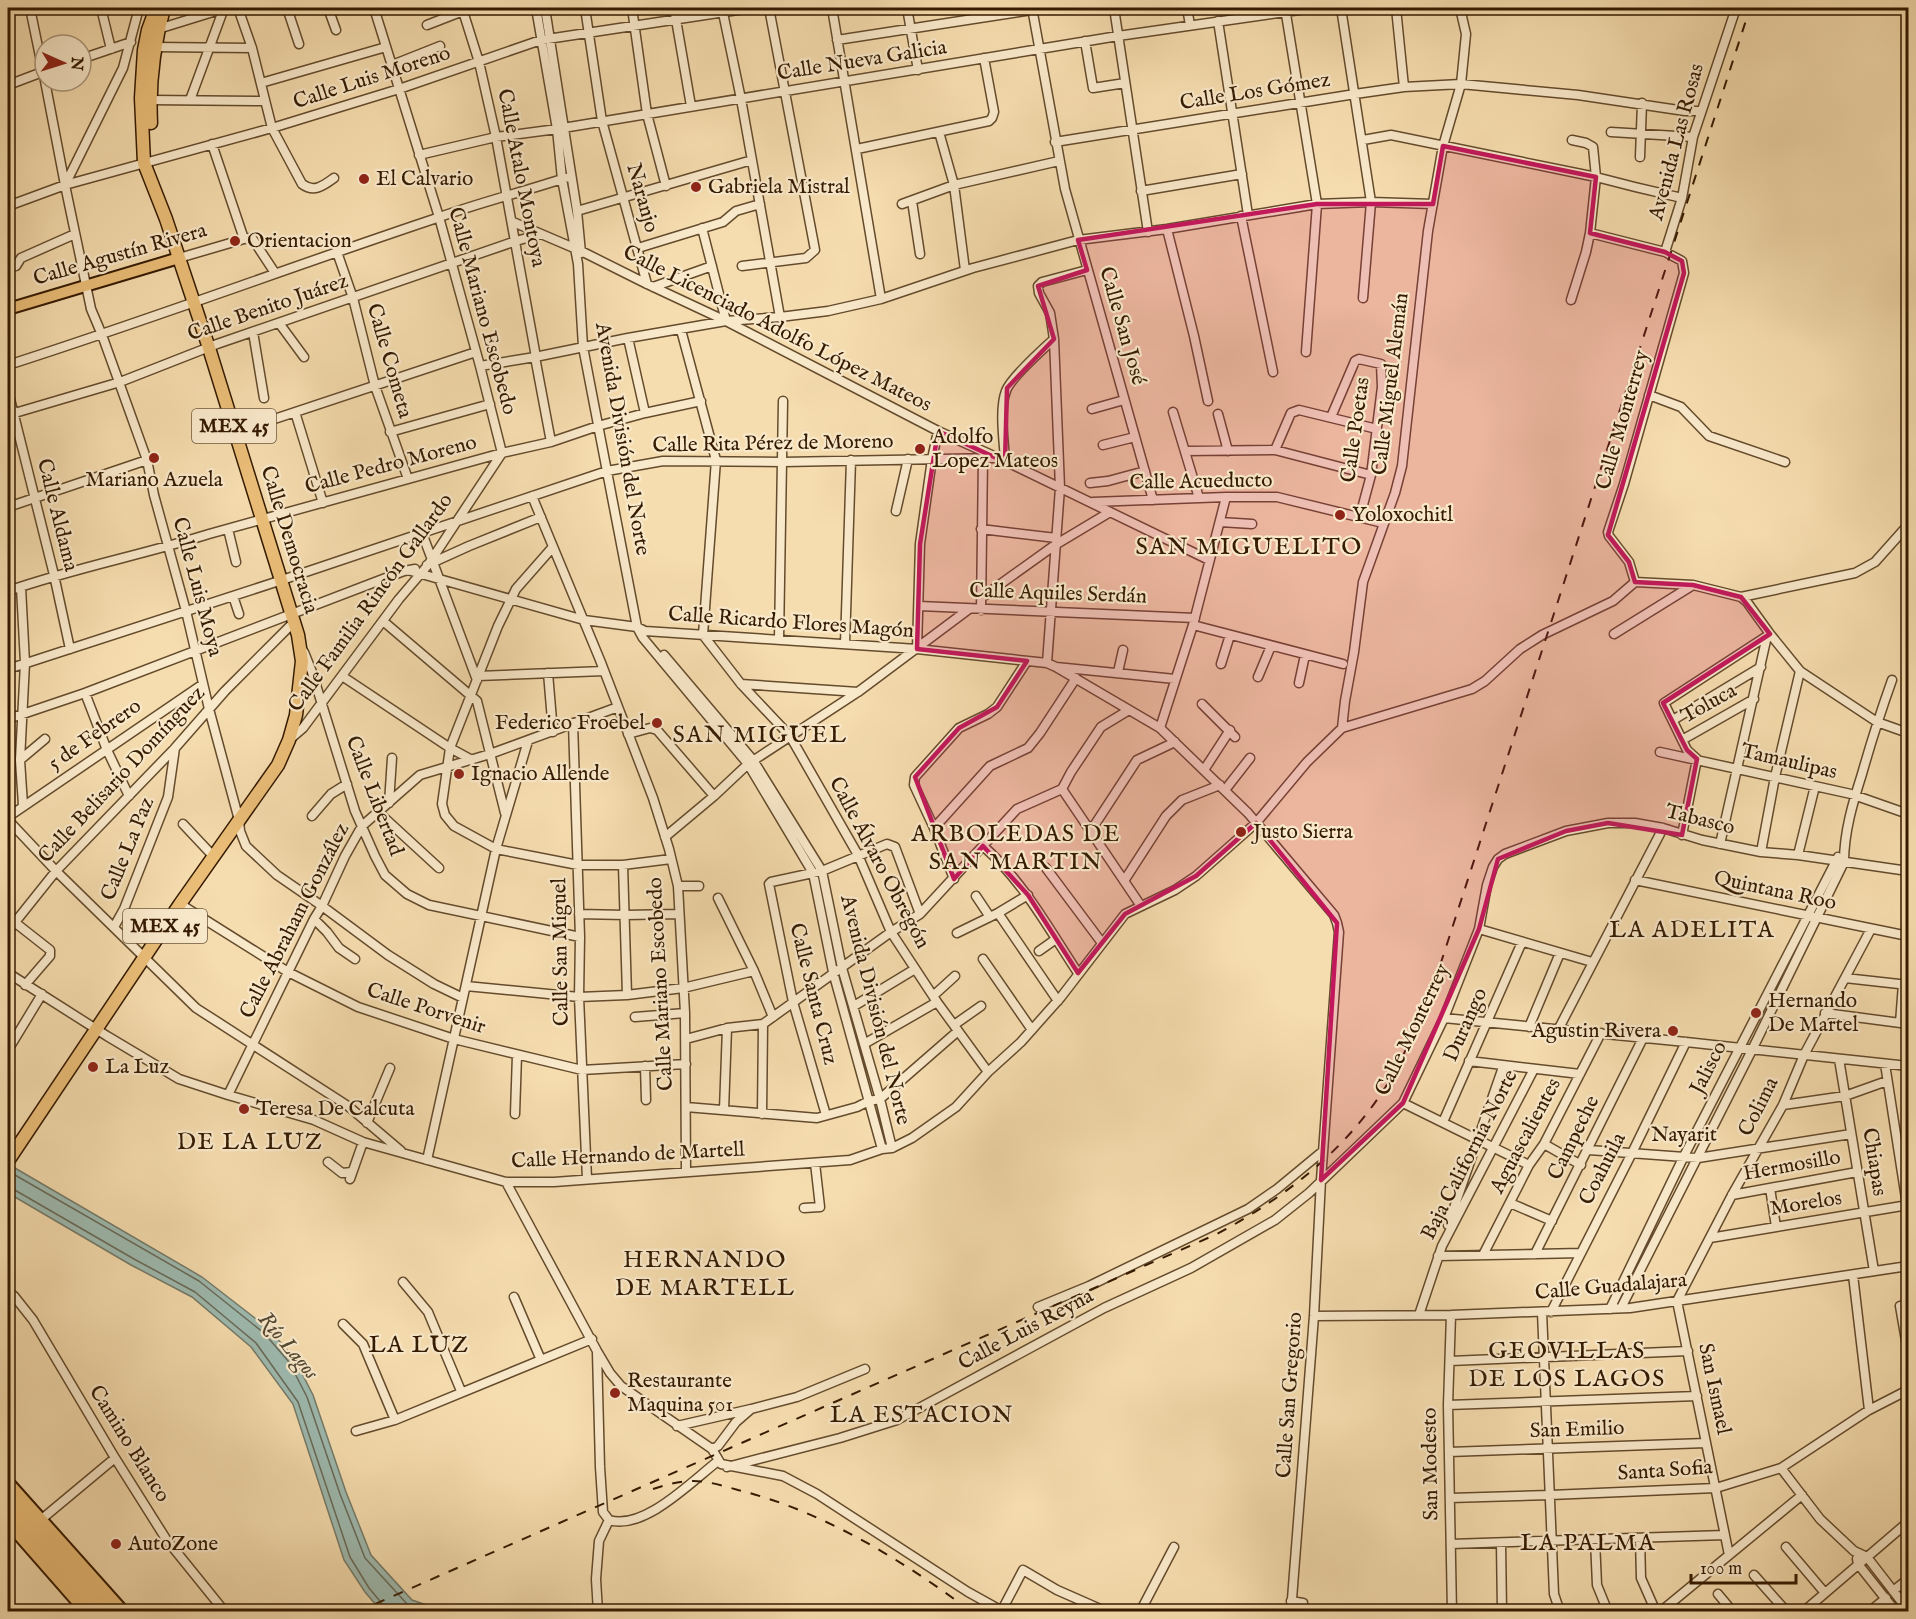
<svg xmlns="http://www.w3.org/2000/svg" width="1916" height="1619" font-family="'IM FELL English',serif">
<style>
.water{fill:#9ebbb1;stroke:#747b6a;stroke-width:1.5}
.lines{fill:none;stroke-linecap:round;stroke-linejoin:round}
.shore{stroke:#696a58;stroke-width:1.5}
.minor-casing{stroke:#644b2c;stroke-width:11}
.major-casing{stroke:#341a00;stroke-width:14}
.highway-casing{stroke:#341a00;stroke-width:15}
.minor{stroke:#f9e9cb;stroke-width:8}
.major{stroke:#ebbe78;stroke-width:10}
.highway{stroke:#ebbe78;stroke-width:12}
.rail{stroke:#341a00;stroke-width:2;stroke-dasharray:10 10;stroke-linecap:butt}
.marked{fill:#c2185b;fill-opacity:0.2;stroke:#c2185b;stroke-width:4.5;stroke-linejoin:round}
.poi-dot{fill:#8f2418;stroke:#f9e9cb;stroke-width:2}
.labels{text-anchor:middle;dominant-baseline:central;stroke-width:4.5;stroke-linejoin:round;paint-order:stroke}
.shield{fill:#f9e9cb;stroke:#6f583d;stroke-width:1.5}
.shield-label{font-size:20px;font-weight:bold;fill:#341a00}
.street-label{font-size:21px;fill:#341a00;stroke:#f9e9cb}
.poi-label{font-size:21px;fill:#341a00;stroke:#f9e9cb;text-anchor:start}
.water-label{font-size:22px;font-style:italic;fill:#544a35;stroke:#f9e9cb}
.quarter-label{font-size:24px;letter-spacing:1.5px;fill:#341a00;stroke:#f9e9cb}
</style>
<rect width="100%" height="100%" fill="#f6ddaf"/>
<filter id="stains"><feTurbulence type="fractalNoise" baseFrequency=".00333" numOctaves="4"/><feColorMatrix values="0 0 0 0 .2 0 0 0 0 .09 0 0 0 0 .02 0 0 0 .5 -.17"/></filter>
<radialGradient id="worn" r=".72"><stop offset=".6" stop-color="#630" stop-opacity="0"/><stop offset="1" stop-color="#630" stop-opacity=".3"/></radialGradient>
<path class="water" d="M8,1164l194,113 67,52 25,29 19,37 33,97 25,63 41,45 32,11h-63l-16,-19 -21,-32 -51,-156 -42,-57 -59,-50 -61,-32 -123,-72z"/>
<g class="lines">
<path class="shore" d="M8,1171l191,110 65,52 25,29 18,35 33,97 25,64 43,47 18,7
M8,1188l5,1 121,70 61,33 61,51 42,59 52,155 19,31 15,18 1,6"/>
<g class="minor-casing">
<path id="minor" d="M30,8l15,73
M101,8l10,41
M238,8l14,40 20,80 30,56c12,9 21,2 32,-6
M287,8l12,36
M328,8l8,22
M462,8l17,54 17,75 40,220
M536,8l21,121 5,50 16,85 5,83 54,280 6,11 105,126 65,109 20,99 49,177
M545,8l32,203 4,42
M585,8l17,113 45,163
M632,8l15,106 19,72
M674,8l17,98
M722,8l19,91 39,218
M832,8l49,291
M907,8l11,62
M1032,8l33,181 88,311
M1114,8l34,224
M1187,8l3,17
M1285,8l32,196 -11,148
M1341,8l30,194 -8,96
M1396,8l8,79
M1218,21l30,194
M427,25l36,-14
M158,29l68,-21
M837,40l195,-30
M1085,41l8,47 32,-5
M154,47l98,1
M81,59l50,-17
M392,65l48,-19
M45,81l20,104 26,124 11,26 45,125 7,35 32,116 23,98 30,111 1,11 6,15 31,29 45,31 66,49 46,29 29,14
M261,83l125,-36
M8,85l37,-14
M150,100l114,1
M190,100l34,-92
M939,132l15,53 11,85
M1611,132l82,5
M1363,140l28,-5 205,42 39,10 47,11
M1055,142l300,-48 49,-7 57,-3 117,11 107,16h15
M212,144l32,95
M857,149l132,-28 3,-3 2,-6 -10,-54
M419,155l77,-18 61,-8 561,-93 195,-28
M1640,157l2,-54
M65,185l58,-117 16,-60
M1141,191l101,-17
M912,201l8,53
M902,204l52,-19 105,-24
M8,206l57,-21 207,-57 127,-39 142,-49 210,-32
M577,211l175,-51
M1241,216l32,156
M513,222l68,29 66,33 79,37 212,110 67,30 204,99
M702,228l24,93
M1167,229l27,107 14,65
M1590,233l75,19 17,9 2,12 -60,211 -16,48 1,4 20,26 6,20
M638,248l85,-26 13,-11 24,-7
M337,252l16,46 22,88 33,93
M1665,252l17,-54 11,-61 43,-129
M179,258l65,-19 8,-1 23,35
M16,266l5,-8 54,-24
M742,266l64,-8 9,-8 -46,-242
M653,287l59,-21
M1571,300l15,-48 4,-19 6,-56 -3,-30 -7,-4 -14,-3
M279,323l25,34
M681,330l35,130 -13,175 38,49 49,52 68,119 33,77 46,70 51,70
M253,332l11,66
M628,338l17,75
M535,357l16,85
M8,365c144,-46 285,-99 429,-147 44,-16 90,-27 134,-42
M480,366l55,-9 93,-19 98,-17 54,-4 48,-6 53,-12 92,-31 105,-28 89,-11 150,-25 54,-2 62,2
M8,391l46,184 16,74
M1649,395l32,12 28,29 76,26
M1092,409l32,-9
M295,412l28,91
M1173,412l26,86
M1218,414l10,37
M8,415l112,-33 97,-38 299,-103 25,-7
M1331,417l24,-56 4,-2 22,5 1,23 -11,88 -11,41
M247,428l229,-76
M390,432l100,-28
M1103,445l32,-8
M1275,450l16,-37 8,-3 78,19
M1185,451l90,-1 96,25
M1005,461c-1,-20 -6,-52 1,-70 4,-12 38,-43 48,-52
M1090,483l18,-2 37,-10
M532,496l68,164 53,138 16,51 9,37 7,127 1,159
M1093,502l133,-5h51l106,26
M8,507l139,-47
M896,511l12,-52
M1220,522l32,2
M228,529l8,33
M981,529l75,9
M422,533l55,147
M552,548l-36,41 -18,37 -48,122 -8,56 3,11 9,11 42,23 82,16h45l48,-6
M427,565l42,-19 72,-29
M411,571l173,49 53,7 8,4 272,18 130,14 9,4 119,12
M21,587l4,76 -5,97 3,45
M8,591c66,-23 134,-36 201,-57l293,-81 49,-11 47,-16 47,-13 56,-12
M233,596l6,18
M1741,597l114,-24 20,-11 33,-37
M981,598l74,-53 55,-33
M919,606l276,12
M981,610l2,-152
M383,621l94,80 28,112
M1193,625l150,39
M1614,634l79,-49
M779,639l4,-238
M845,644l6,-184
M917,649l3,-105 12,-85 6,-28
M304,652l8,20 43,139 20,45 10,19 22,19 22,11 151,32
M664,655l89,105 69,111 20,97 38,131 12,49
M1047,663l13,-175 -6,-149 -4,-26 -11,-20 -1,-7 4,-4 45,-12
M1221,664l9,-29
M1056,667l104,61 88,85 86,102 3,8 2,9 -18,248 -7,136 -23,296
M8,669l274,-89 325,-109 56,-10 120,1 212,-4
M1118,672l5,-22
M548,673l5,59
M342,676l108,72 22,12
M478,676l126,-5
M1258,677l13,-31
M1299,683l6,-28
M741,684l117,8
M85,693l22,57 22,46
M1202,704l33,33
M8,719l77,-26 319,-122 11,-2
M1673,720l88,-53
M573,723l7,214 -1,60 8,182
M1160,728l33,-103 33,-128
M1342,728l3,-27 9,-49 9,-70 32,-89 7,-27 26,-235 15,-85 18,-62 5,-50 -6,-26
M628,734l22,-6 7,2 57,66
M289,740l14,-12 96,-129 29,-34 74,-112 -22,-87 -41,-149 -65,-209
M1682,740l72,-41
M1660,752l191,42 57,20
M20,760l25,-21
M1204,770l26,-40
M1062,789l79,117
M1225,790l25,-32
M389,803l3,-45
M378,812l61,56
M312,816l19,-22 16,-10
M8,817l195,-133
M8,820l48,51 140,137 152,98 53,45
M183,824l31,33
M934,828l56,-62 38,-18 12,-15 36,-55
M1090,832l47,-72 38,-18
M1682,835l15,-76 -10,-9 -23,-47 106,-69
M665,837l49,-41 34,-32 110,-72 111,-83
M1720,844l47,-208
M983,846c40,35 66,83 95,127
M1761,852l14,-75 25,-106
M1798,855l17,-69
M623,865l4,130
M1046,868l56,75
M954,879l-20,-51 -20,-43 1,-8 44,-49 29,-14 9,-7 30,-46
M1635,880l273,56
M1124,881l42,-65 16,-16 38,-15
M678,886h21
M976,896l14,21
M718,898l36,73 19,46
M180,904l108,68 70,35 96,32 128,31 104,-6
M998,913l60,88
M579,914l46,1 54,-1
M8,917l42,33v6l-25,29
M314,919l13,13 12,16 16,11
M114,927l10,-18 44,-112 7,-49
M1479,929l113,33
M8,931l48,-60 119,-123 50,-57 69,-69
M957,933l41,-20 30,-18
M1039,951l17,-12
M983,959l49,71
M8,973l99,63 72,43 49,16 86,25 49,22 143,40h48l296,-22 32,-11 10,-1 20,-10 44,-31 32,-35 33,-30 40,-45 64,-83 50,-24 21,-14 60,-53 51,-61 35,-34 130,-39 13,-8 35,-32 22,-14 71,-34 22,-19 58,3 48,12 6,5 23,32 30,37 77,51 31,11
M1845,978l63,7
M466,986l113,11 48,-2 56,-7 71,-17
M933,996l22,-20
M854,1006l61,-37
M1825,1013l83,11
M635,1017l50,-4
M1444,1018l242,24 222,24
M1900,1023l3,-39
M954,1025l27,-19
M1529,1027l31,-74
M1558,1030l105,-202
M686,1039l41,-11 36,-4 128,-92 29,-18 97,-105 45,-20 9,-17 30,-45 28,-17
M864,1044l73,-42
M8,1050l34,-56
M1839,1059l35,212
M1469,1061l111,13
M1885,1064l22,141
M645,1066l1,34
M228,1095l86,-176 8,-13 23,-50 17,-30 58,-51 70,-21 128,-47
M1403,1103l126,62
M1783,1105l62,-9 42,-15
M686,1107l131,11 40,-11 12,-6 11,-2 78,-68
M724,1110l3,-82
M515,1114l2,-59
M762,1114l1,-90
M826,1115l-33,-113 -24,-118 2,-2 51,-11 65,-27 8,3 25,67
M1443,1122l79,-180
M367,1123l23,-55
M1544,1144l37,21
M1589,1150l109,8 153,-24
M427,1160l69,-311 32,-108
M328,1162l14,11 10,-1
M350,1179l13,-37
M506,1182l91,169 13,22 11,13 91,63 9,15 62,12 34,18 151,98 36,20
M1770,1188l6,39
M1732,1195l125,-23
M1510,1203l42,18
M804,1208l16,-1 -5,-44
M1448,1225l55,-158
M1710,1238l198,-33
M1535,1254l108,-216
M1483,1255l46,-90 15,-21 57,-111
M1438,1256l143,-3
M403,1282l25,30 33,79
M8,1293l6,3 19,24 82,138 51,81 59,73
M514,1297l27,63
M1908,1305l-8,1 8,46
M1038,1307l51,-21 159,-77 29,-20 46,-38
M1621,1308l131,-258 92,-188c0,-30 9,-60 18,-88 9,-32 19,-63 30,-94
M1610,1309l74,-153 154,-299
M1542,1312l12,282 6,18
M1551,1312l81,-159 54,-111
M1419,1315l23,-69 92,-177
M1451,1315l-3,90 4,207
M1314,1316l137,-1 179,-7 278,-42
M343,1324l20,20 32,76
M597,1352l3,115 3,45 6,8
M1450,1361l238,-10
M1448,1405l249,-9
M1869,1410l39,-20
M677,1426l74,-17
M356,1431l39,-11 197,-81
M712,1449l6,-3 18,-24 15,-13 46,-12 68,-28
M1449,1452l257,-9
M727,1467l113,-29 57,-18 207,-112 87,-40 84,-48 34,-27 94,-90 41,-85 35,-89 8,-44 6,-18 5,-8 7,-5 61,-23 42,-8h27l28,5 39,12 59,12 37,3 110,16
M1781,1468l39,51 34,32 13,6 41,53
M1450,1498l100,-3 166,-7 65,-20 88,-58 -16,-135
M609,1520c35,11 83,-39 109,-59
M37,1523l78,-65
M1640,1538l1,40 15,34
M1595,1540l2,45 11,27
M1501,1543l1,69
M1451,1544l274,-9
M1786,1547l39,46
M1729,1555l-52,-254 55,-106 51,-90 21,-50 67,-126
M1857,1559l1,5 38,48
M1754,1575l33,37
M1893,1591l15,-12
M1718,1594l15,18
M1291,1601l12,2v9
M1002,1610l21,-40 34,20 50,22
M598,1612l-2,-33 3,-38 10,-21
M1140,1612l34,-65
M1660,1612l142,-117
M1803,1612l105,-90
M1869,1612l17,-14"/>
</g>
<g class="major-casing">
<path id="major" d="M8,309l171,-51
M8,1482l116,130
M8,1523l78,89"/>
</g>
<g class="highway-casing">
<path id="highway" d="M151,123c-2,-39 3,-78 13,-115
M8,1161l172,-257 98,-139 11,-25 7,-25 6,-54 -4,-26 -89,-287 -43,-129 -22,-56 -3,-65 3,-48 4,-20 8,-22
M8,1494l106,118
M8,1511l91,101"/>
</g>
<use href="#minor" class="minor"/>
<use href="#major" class="major"/>
<use href="#highway" class="highway"/>
<path class="rail" d="M653,1489c12,-4 27,-8 40,-8 15,0 31,5 45,9 85,21 164,70 234,122
M357,1612l860,-378c71,-38 136,-89 177,-161 16,-30 29,-60 41,-92l315,-973"/>
</g>
<path class="marked" d="M1443,146l153,31 -6,56 75,19 17,9 2,12 -76,262 21,27 6,20 58,3 48,12 29,37 -107,69 24,47 10,9 -15,76 -74,-12 -42,8 -68,28 -19,70 -76,174 -82,77 16,-257 -81,-100 -60,53 -71,38 -47,59 -50,-78 -45,-49 -29,33 -39,-102 44,-49 38,-21 30,-46 -110,-12 3,-105 18,-113 67,31 2,-74 47,-49 -16,-53 49,-16 -9,-30 239,-36h116z"/>
<g class="poi-dot">
<circle cx="364" cy="179" r="6"/>
<circle cx="696" cy="187" r="6"/>
<circle cx="235" cy="241" r="6"/>
<circle cx="920" cy="449" r="6"/>
<circle cx="154" cy="458" r="6"/>
<circle cx="1340" cy="515" r="6"/>
<circle cx="657" cy="723" r="6"/>
<circle cx="459" cy="774" r="6"/>
<circle cx="1241" cy="832" r="6"/>
<circle cx="1756" cy="1013" r="6"/>
<circle cx="1673" cy="1031" r="6"/>
<circle cx="93" cy="1067" r="6"/>
<circle cx="244" cy="1109" r="6"/>
<circle cx="615" cy="1393" r="6"/>
<circle cx="116" cy="1544" r="6"/>
</g>
<g class="labels">
<g class="shield">
<rect x="192" y="409" width="84" height="34" rx="4.5"/>
<rect x="123" y="909" width="84" height="34" rx="4.5"/>
</g>
<g class="shield-label">
<text x="234" y="426">MEX 45</text>
<text x="165" y="926">MEX 45</text>
</g>
<g class="street-label">
<text transform="translate(862 61) rotate(-9)">Calle Nueva Galicia</text>
<text transform="translate(372 78) rotate(-18)">Calle Luis Moreno</text>
<text transform="translate(1255 92) rotate(-9)">Calle Los Gómez</text>
<text transform="translate(1677 142) rotate(-75)">Avenida Las Rosas</text>
<text transform="translate(521 178) rotate(79)">Calle Atalo Montoya</text>
<text transform="translate(642 198) rotate(74)">Naranjo</text>
<text transform="translate(120 255) rotate(-16)">Calle Agustín Rivera</text>
<text transform="translate(268 308) rotate(-19)">Calle Benito Juárez</text>
<text transform="translate(482 311) rotate(75)">Calle Mariano Escobedo</text>
<text transform="translate(1122 326) rotate(74)">Calle San José</text>
<text transform="translate(777 329) rotate(27)">Calle Licenciado Adolfo López Mateos</text>
<text transform="translate(389 361) rotate(74)">Calle Cometa</text>
<text transform="translate(1391 384) rotate(-83)">Calle Miguel Alemán</text>
<text transform="translate(1623 420) rotate(-74)">Calle Monterrey</text>
<text transform="translate(1356 430) rotate(-82)">Calle Poetas</text>
<text transform="translate(622 439) rotate(80)">Avenida División del Norte</text>
<text transform="translate(773 444) rotate(-1)">Calle Rita Pérez de Moreno</text>
<text transform="translate(391 465) rotate(-15)">Calle Pedro Moreno</text>
<text transform="translate(1201 482) rotate(-1)">Calle Acueducto</text>
<text transform="translate(57 515) rotate(76)">Calle Aldama</text>
<text transform="translate(289 540) rotate(73)">Calle Democracia</text>
<text transform="translate(197 587) rotate(75)">Calle Luis Moya</text>
<text transform="translate(1058 594) rotate(2)">Calle Aquiles Serdán</text>
<text transform="translate(371 603) rotate(-54)">Calle Familia Rincón Gallardo</text>
<text transform="translate(791 623) rotate(4)">Calle Ricardo Flores Magón</text>
<text transform="translate(1709 704) rotate(-29)">Toluca</text>
<text transform="translate(95 735) rotate(-35)">5 de Febrero</text>
<text transform="translate(1789 762) rotate(13)">Tamaulipas</text>
<text transform="translate(122 775) rotate(-47)">Calle Belisario Domínguez</text>
<text transform="translate(374 796) rotate(69)">Calle Libertad</text>
<text transform="translate(1700 820) rotate(14)">Tabasco</text>
<text transform="translate(128 849) rotate(-68)">Calle La Paz</text>
<text transform="translate(879 863) rotate(62)">Calle Álvaro Obregón</text>
<text transform="translate(1775 891) rotate(12)">Quintana Roo</text>
<text transform="translate(295 921) rotate(-63)">Calle Abraham González</text>
<text transform="translate(561 952) rotate(-91)">Calle San Miguel</text>
<text transform="translate(661 984) rotate(-93)">Calle Mariano Escobedo</text>
<text transform="translate(813 994) rotate(76)">Calle Santa Cruz</text>
<text transform="translate(426 1009) rotate(18)">Calle Porvenir</text>
<text transform="translate(875 1010) rotate(76)">Avenida División del Norte</text>
<text transform="translate(1466 1025) rotate(-66)">Durango</text>
<text transform="translate(1413 1030) rotate(-64)">Calle Monterrey</text>
<text transform="translate(1709 1068) rotate(-63)">Jalisco</text>
<text transform="translate(1759 1107) rotate(-63)">Colima</text>
<text x="1684" y="1135">Nayarit</text>
<text transform="translate(1526 1136) rotate(-62)">Aguascalientes</text>
<text transform="translate(1574 1138) rotate(-64)">Campeche</text>
<text transform="translate(1470 1155) rotate(-63)">Baja California Norte</text>
<text transform="translate(628 1156) rotate(-3)">Calle Hernando de Martell</text>
<text transform="translate(1874 1162) rotate(81)">Chiapas</text>
<text transform="translate(1792 1166) rotate(-10)">Hermosillo</text>
<text transform="translate(1603 1169) rotate(-63)">Coahuila</text>
<text transform="translate(1806 1204) rotate(-9)">Morelos</text>
<text transform="translate(1611 1287) rotate(-5)">Calle Guadalajara</text>
<text transform="translate(1026 1330) rotate(-28)">Calle Luis Reyna</text>
<text transform="translate(1714 1389) rotate(78)">San Ismael</text>
<text transform="translate(1290 1395) rotate(-86)">Calle San Gregorio</text>
<text transform="translate(1577 1430) rotate(-2)">San Emilio</text>
<text transform="translate(129 1444) rotate(58)">Camino Blanco</text>
<text transform="translate(1431 1464) rotate(-91)">San Modesto</text>
<text transform="translate(1665 1471) rotate(-4)">Santa Sofia</text>
</g>
<g class="poi-label">
<text x="376" y="179">El Calvario</text>
<text x="708" y="187">Gabriela Mistral</text>
<text x="247" y="241">Orientacion</text>
<text x="932" y="437">Adolfo<tspan x="932" dy="24">Lopez Mateos</tspan></text>
<text x="154" y="480" text-anchor="middle">Mariano Azuela</text>
<text x="1352" y="515">Yoloxochitl</text>
<text x="645" y="723" text-anchor="end">Federico Froebel</text>
<text x="471" y="774">Ignacio Allende</text>
<text x="1253" y="832">Justo Sierra</text>
<text x="1768" y="1001">Hernando<tspan x="1768" dy="24">De Martel</tspan></text>
<text x="1661" y="1031" text-anchor="end">Agustin Rivera</text>
<text x="105" y="1067">La Luz</text>
<text x="256" y="1109">Teresa De Calcuta</text>
<text x="627" y="1381">Restaurante<tspan x="627" dy="24">Maquina 501</tspan></text>
<text x="128" y="1544">AutoZone</text>
</g>
<g class="water-label">
<text transform="translate(288 1346) rotate(50)">Río Lagos</text>
</g>
<g class="quarter-label">
<text x="1249" y="547">SAN MIGUELITO</text>
<text x="760" y="735">SAN MIGUEL</text>
<text x="1016" y="834">ARBOLEDAS DE<tspan x="1016" dy="28">SAN MARTIN</tspan></text>
<text x="1692" y="930">LA ADELITA</text>
<text x="250" y="1142">DE LA LUZ</text>
<text x="705" y="1260">HERNANDO<tspan x="705" dy="28">DE MARTELL</tspan></text>
<text x="419" y="1345">LA LUZ</text>
<text x="1567" y="1351">GEOVILLAS<tspan x="1567" dy="28">DE LOS LAGOS</tspan></text>
<text x="922" y="1415">LA ESTACION</text>
<text x="1588" y="1543">LA PALMA</text>
</g>
</g>
<rect width="1916" height="1619" fill="none" stroke="#f6ddaf" stroke-width="30"/>
<rect x="9" y="9" width="1898" height="1601" fill="none" stroke="#341a00" stroke-width="3"/>
<rect x="15" y="15" width="1886" height="1589" fill="none" stroke="#341a00" stroke-width="1.5"/>
<g transform="translate(63 63) rotate(93)"><circle r="28" fill="#f9e9cb" stroke="#aa967a" stroke-width="1.5"/>
<path d="M0-4.5L10 22L0 15L-10 22Z" fill="#8f2418"/>
<text y="-9" font-size="16" font-weight="bold" text-anchor="middle" fill="#341a00">N</text>
</g>
<path d="M1691 1574v9h105v-9" fill="none" stroke="#341a00" stroke-width="3"/>
<text x="1700" y="1574" font-size="18" fill="#341a00" stroke="#f9e9cb" stroke-width="4.5" paint-order="stroke">100 m</text>
<rect width="100%" height="100%" filter="url(#stains)"/>
<rect width="100%" height="100%" fill="url(#worn)"/>
</svg>
